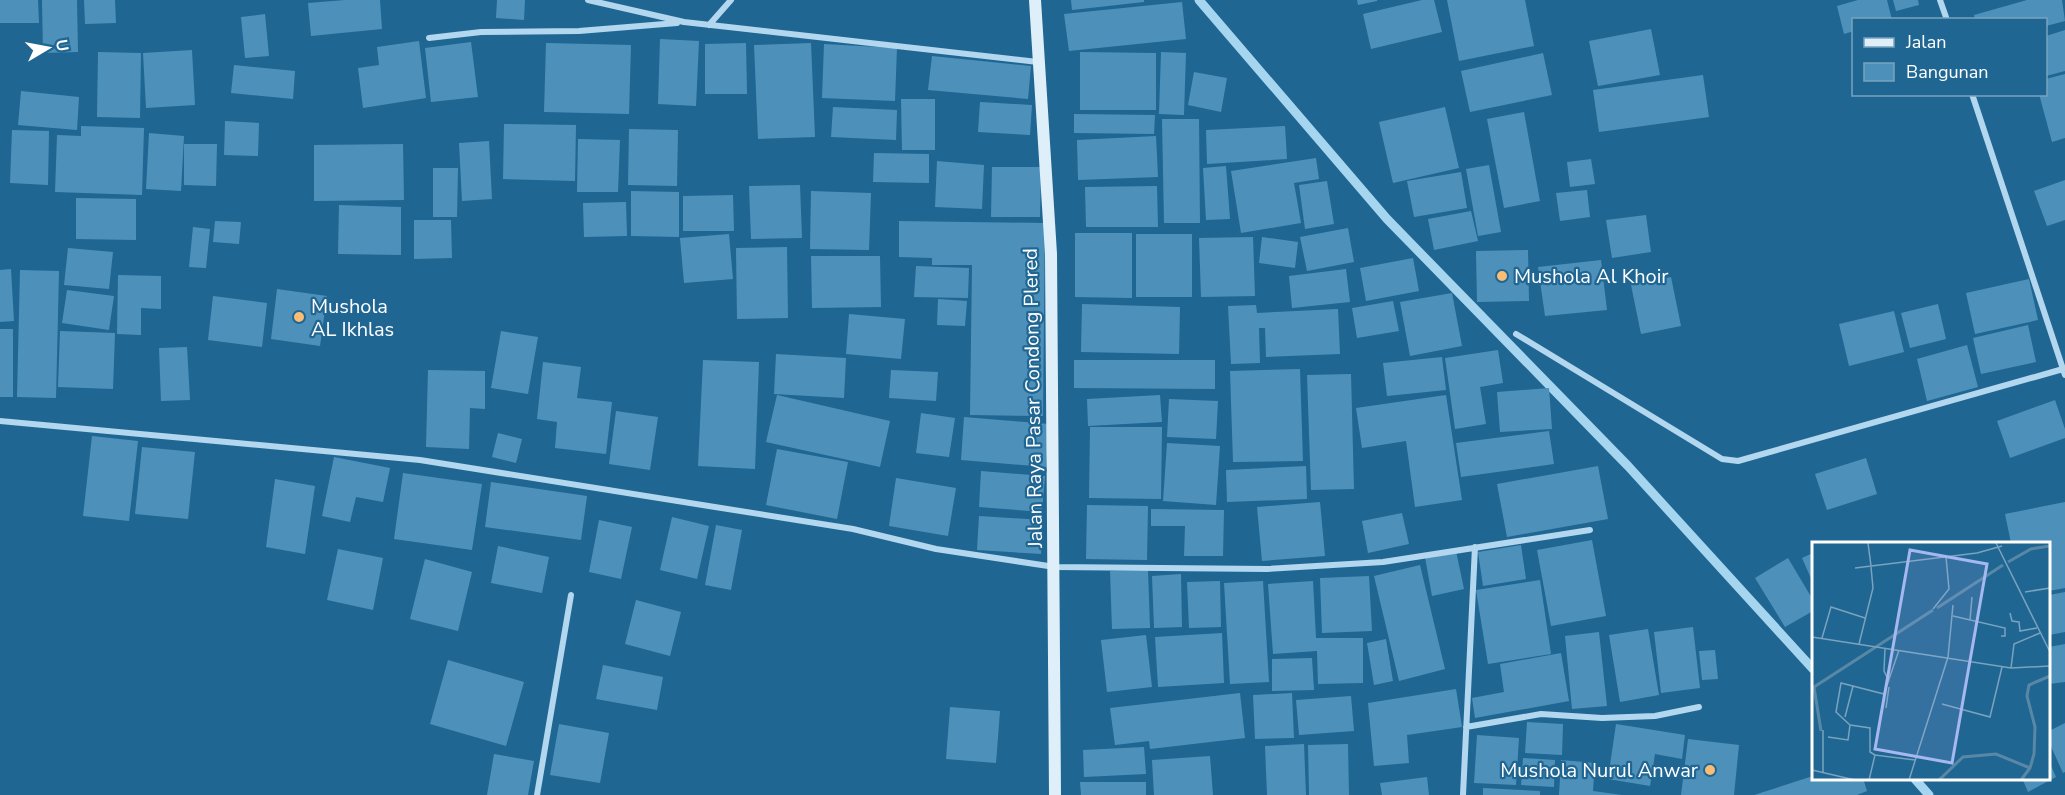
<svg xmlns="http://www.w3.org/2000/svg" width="2065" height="795" font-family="'Nunito Sans',sans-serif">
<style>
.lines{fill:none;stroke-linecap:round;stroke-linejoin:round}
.stream{stroke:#a6d5ef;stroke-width:9}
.building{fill:#4d91bb}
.street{stroke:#b2d7ee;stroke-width:6}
.secondary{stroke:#dfeffa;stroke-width:12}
.poi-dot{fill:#fbbc73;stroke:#206693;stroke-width:2}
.labels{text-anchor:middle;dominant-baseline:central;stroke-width:4.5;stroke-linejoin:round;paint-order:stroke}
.poi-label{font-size:20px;fill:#fff;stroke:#206693;text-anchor:start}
.street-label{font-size:20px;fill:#fff;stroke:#206693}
.inset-river{fill:none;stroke:#5988a6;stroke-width:3}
.inset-road{fill:none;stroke:#79a3be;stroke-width:1.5}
.view{fill:#a5b8ef;fill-opacity:0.15;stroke:#a5b8ef;stroke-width:3}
.inset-edge{fill:none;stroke:#fff;stroke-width:3}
</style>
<rect width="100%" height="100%" fill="#206693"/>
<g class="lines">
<path class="stream" d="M1199,0l188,219 241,247 185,203
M1914,778l15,17"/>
</g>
<path class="building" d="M0,0h38l1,23h-39z
M42,0h35l1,52 -35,1z
M84,0h31l1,23 -31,1z
M345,0h35l2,29 -71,7 -3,-33z
M497,0h28l-1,20 -28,-2z
M1071,0h73v2l-72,8z
M1357,0h20v1l-19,4z
M1422,0h12l8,32 -71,17 -8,-35z
M1447,0h78l9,46 -75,15z
M1858,0h29l5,20h-38v11l-10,3 -7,-28z
M1893,0h25l1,5 -23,6z
M2027,0h35l3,21 -19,5v-6h-71l-1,-5z
M1182,2l4,37 -117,12 -5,-37z
M265,14l4,42 -24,2 -4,-41z
M1651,29l9,46 -62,11 -9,-45z
M2065,30v41l-19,5v-40z
M660,39l39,2 -3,65 -38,-2z
M419,41l7,57 -63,10 -5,-40 21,-3 -2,-18z
M471,42l7,55 -47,5 -6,-54z
M546,43l85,2 -2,69 -85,-2z
M746,43l1,51h-42v-50z
M811,43l4,94 -57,2 -4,-94z
M824,44l73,4 -2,53 -73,-3z
M192,50l3,55 -49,3 -3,-55z
M98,52l43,1 -1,65 -43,-1z
M1080,52l76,1v57h-76z
M1161,52l25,1 -2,62 -25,-1z
M1543,53l9,42 -82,17 -9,-41z
M932,56l99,10 -3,33 -100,-9z
M234,65l61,6 -2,28 -62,-6z
M1194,72l33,6 -6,34 -33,-7z
M2065,74v64l-13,4 -13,-48h7v-15z
M1703,75l6,42 -110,15 -6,-42z
M21,91l58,6 -2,33 -59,-5z
M901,99h34v51h-33z
M980,102l52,3 -2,30 -52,-3z
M833,107l64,3 -1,30 -65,-3z
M1445,107l14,61 -66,15 -14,-61z
M1524,112l16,89 -36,7 -17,-89z
M1074,114l81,1 -1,19 -80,-1z
M1162,119h37l1,104h-36z
M225,121l34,2 -1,33 -34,-1z
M504,124l72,1 -1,56 -72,-2z
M81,126l63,2 -2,67 -87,-3 2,-57 24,1z
M1285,126l2,33 -80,5 -1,-34z
M629,129l49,1 -1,56 -49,-1z
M12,130l37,1 -1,54 -38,-2z
M149,133l35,3 -3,55 -35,-2z
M1156,136l2,41 -80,3 -1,-40z
M578,139l42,1 -2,52h-41z
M489,141l3,58 -30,2 -3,-58z
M184,144h33l-1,42 -32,-1z
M403,144l1,56 -90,1v-56z
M874,153l55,1v29l-56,-1z
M1316,158l3,21 -25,4 7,40 -60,10 -10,-62z
M1591,159l4,25 -25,3 -3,-25z
M937,161l47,4 -2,44 -47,-2z
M1489,165l12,67 -23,4 -12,-67z
M1226,166l4,53 -24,1 -3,-52z
M992,167h49l-1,50h-49z
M433,168h25l-1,49h-24z
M1461,172l6,36 -53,9 -7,-36z
M2065,180v40l-18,6 -13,-35z
M1327,181l7,43 -29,5 -6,-44z
M800,185l2,53 -51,1 -2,-53z
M1157,186l1,41h-72l-1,-40z
M1587,190l3,27 -30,4 -4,-28z
M631,191l48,1v45l-48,-1z
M811,191l60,2 -2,57 -59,-1z
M733,195l1,36h-51v-35z
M76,198l60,1v41l-60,-1z
M626,202l1,34 -43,1 -1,-34z
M339,205l62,2v48l-63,-1z
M1471,211l7,30 -44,9 -6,-31z
M1646,215l5,37 -39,6 -6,-38z
M414,220h37l1,38 -38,1z
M215,221l26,1 -2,22 -26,-2z
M899,221l146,2 -2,193 -73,-1 2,-150h-40v-7l-33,-1z
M193,227l17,2 -4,39 -17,-1z
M1348,228l6,34 -47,9 -7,-34z
M1075,233h57v65l-57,-1z
M729,234l4,45 -49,4 -4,-45z
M1136,234h56v63h-56z
M1253,237l2,59 -54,1 -2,-59z
M1262,237l36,5 -3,26 -36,-5z
M787,247l1,71 -51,1 -1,-71z
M68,248l45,4 -4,37 -45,-4z
M1528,250l1,51 -52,1 -1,-51z
M811,256h69l1,51 -69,1z
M1413,258l6,33 -53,10 -6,-33z
M1601,260l6,50 -62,6 -7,-49z
M916,266l53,2 -1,30 -54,-1z
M11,269l3,52 -14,1v-52z
M1346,269l4,33 -58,6 -3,-32z
M20,270l39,1 -3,127 -39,-1z
M118,275l43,1v33l-20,-1v27l-24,-1z
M1671,277l10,49 -40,8 -10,-49z
M2029,279l9,41 -63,14 -9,-41z
M277,289l50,7 -7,50 -49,-7z
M67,290l47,6 -5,34 -47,-7z
M1452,293l10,53 -52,10 -10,-54z
M213,296l54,7 -5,44 -54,-7z
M938,299l29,2 -2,25 -28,-1z
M1393,301l6,30 -42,7 -5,-30z
M1082,304l98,3 -1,47 -98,-2z
M1938,304l8,35 -36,9 -9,-35z
M1256,305l1,8 81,-4 2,45 -74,3 -1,-29h-6l1,35 -29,1 -3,-58z
M1894,311l10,41 -55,14 -10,-42z
M849,314l56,5 -4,40 -55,-5z
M2028,325l8,37 -55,12 -8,-36z
M0,329h13v68h-13z
M60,331l55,2 -2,56 -55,-2z
M501,331l37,6 -10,57 -37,-6z
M1967,345l11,42 -51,14 -10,-42z
M187,347l3,53 -29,1 -2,-53z
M1498,350l5,33 -23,4 6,37 -31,5 -10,-71z
M776,354l70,4 -2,40 -70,-4z
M1442,357l4,33 -59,6 -4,-33z
M703,360l56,2 -4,107 -57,-3z
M1074,360h141v29l-141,-1z
M543,362l38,5 -4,31 35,4 -6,52 -51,-6 2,-26 -20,-3z
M1300,369l3,92 -70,1 -3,-91z
M428,370l57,1v38l-15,-1 -1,41 -43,-2z
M891,370l47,2 -2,29 -47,-3z
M1351,374l3,115 -43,1 -4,-115z
M1549,388l3,41 -52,3 -3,-40z
M777,395l113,26 -10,46 -114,-25z
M1160,395l2,27 -74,4 -1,-27z
M1446,395l16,105 -47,7 -9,-66 -44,7 -6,-40z
M1169,399l49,2 -2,38 -49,-2z
M2055,400l10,29v9l-55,20 -13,-37z
M616,411l42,6 -8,53 -41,-6z
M921,413l34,5 -6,39 -33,-4z
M964,417l85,7 -3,43 -85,-7z
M1090,427h72l-1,72 -72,-1z
M1549,431l5,33 -93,13 -5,-34z
M498,433l24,6 -6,24 -24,-6z
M92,436l46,5 -9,80 -46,-5z
M1167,443l53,3 -4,59 -53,-4z
M142,447l53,5 -7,67 -53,-5z
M777,449l71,13 -11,57 -71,-14z
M334,457l56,11 -7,34 -27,-5 -6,25 -28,-6z
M1866,458l11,36 -50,16 -12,-36z
M1306,466l1,33 -80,3 -1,-32z
M1598,466l10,53 -101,18 -10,-53z
M981,471l64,5 -3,36 -63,-5z
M403,473l79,11 -10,66 -78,-11z
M896,478l60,10 -8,48 -59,-10z
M275,479l40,7 -10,68 -39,-7z
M491,482l96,14 -6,44 -96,-13z
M1320,502l5,54 -63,5 -5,-54z
M2065,502v86l-16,3v-48h-38l-6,-29z
M1087,505l61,1 -1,54 -61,-1z
M1151,509l73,1 -1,46h-39l1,-30h-34z
M1402,513l7,31 -41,9 -6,-32z
M979,516l63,4 -1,34 -64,-4z
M672,517l37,9 -12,53 -37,-9z
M599,520l33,7 -11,52 -32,-7z
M716,525l26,5 -11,60 -26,-5z
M1592,540l14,76 -55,10 -14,-76z
M1521,545l5,34 -43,7 -5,-34z
M498,546l51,11 -7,36 -51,-10z
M338,549l45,9 -10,52 -46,-10z
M1456,551l8,38 -32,7 -7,-39z
M1813,553v30l-11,-25z
M1788,558l25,42v11l-28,16 -30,-49z
M425,559l47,13 -14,59 -48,-12z
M1420,565l25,104 -46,12 -25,-105z
M1148,570l2,58 -38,1 -2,-58z
M1181,574l1,53 -28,1 -2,-52z
M1369,576l3,55 -50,2 -2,-55z
M1540,580l11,74 -63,10 -12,-74z
M1220,581l1,46 -32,1 -2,-46z
M1263,581l6,101 -39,2 -6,-101z
M1313,581l3,57h47v45l-45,1 -1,-33 -44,3 -5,-70z
M2065,592v40l-16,3v-40z
M636,600l45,12 -11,44 -45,-12z
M1693,627l7,61 -39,5 -7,-61z
M1648,629l11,66 -39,7 -11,-67z
M1599,632l8,74 -35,3 -7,-73z
M1222,633l2,50 -66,4 -3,-50z
M1146,635l6,52 -45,5 -6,-52z
M1386,639l7,42 -19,4 -7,-42z
M2065,644v38l-16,2v-37z
M1715,650l3,29 -16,1 -3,-29z
M1561,653l8,48 -94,17 -3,-20 32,-6 -4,-28z
M1312,658l2,32 -42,1v-32z
M448,660l76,22 -18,64 -76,-22z
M603,665l60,12 -6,33 -61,-11z
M1456,689l6,38 -55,8 2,28 -35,3 -6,-63z
M1240,693l5,45 -95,11 -1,-8 -34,4 -5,-37z
M1292,693l2,45 -39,1 -2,-44z
M1351,696l3,35 -55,4 -3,-35z
M950,707l50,4 -4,52 -50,-4z
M1527,722l36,2 -1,31 -37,-2z
M2065,723v49l-2,1 -14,-31v-11z
M559,724l50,9 -9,50 -50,-8z
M1616,724l69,11 -3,24 -27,-5 -5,32 -42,-7z
M1477,735l42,3 -3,47 -42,-2z
M1688,739l51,6 -5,50h-53z
M1304,744l2,51h-39l-2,-49z
M1348,744l1,51h-40l-1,-50z
M1144,747l2,27 -62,3 -1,-27z
M494,754l40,7 -6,34h-41z
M1210,756l3,39h-59l-2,-35z
M1523,758l32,2 -1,27 -33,-2z
M1561,760l34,3 -2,28 29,4h-63z
M2049,761l7,16 -28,15 -6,-14h27z
M1813,776v2h50l4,13 -10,4h-103z
M1427,777l2,18h-47l-2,-12z
M1080,782h66v13h-65z
M1483,788l57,3v4h-57z"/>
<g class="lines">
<path class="street" d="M588,0l96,22 354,40
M1940,0l7,20
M709,25l22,-25
M429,38l52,-6 98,-1 98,-8
M1972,94l93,281
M1516,334l206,125 16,2 325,-92
M0,421l420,39 433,69 83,20 119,18 212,2 116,-7 207,-32
M1466,727l75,-13 61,4 53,-2 44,-9
M537,795l34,-200
M1463,795l12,-248"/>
<path class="secondary" d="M1035,0l16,254 4,541"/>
</g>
<g class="poi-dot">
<circle cx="1502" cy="276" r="6"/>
<circle cx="299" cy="317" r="6"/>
<circle cx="1710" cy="770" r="6"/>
</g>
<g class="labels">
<g class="poi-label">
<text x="1514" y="276">Mushola Al Khoir</text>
<text x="311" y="306">Mushola<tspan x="311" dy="23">AL Ikhlas</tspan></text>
<text x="1698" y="770" text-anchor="end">Mushola Nurul Anwar</text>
</g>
<g class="street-label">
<text transform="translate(1033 398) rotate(-91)">Jalan Raya Pasar Condong Plered</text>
</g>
</g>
<g transform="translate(1812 542)">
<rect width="238" height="238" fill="#206693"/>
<path class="inset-river" d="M196,20l23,-13 19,-3M125,66l66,-43M9,189l-7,-44 119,-77M127,238l24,-23 33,-3 34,14M209,238l9,-12 4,-14 1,-27 -8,-31 2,-11 21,-9"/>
<path class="inset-road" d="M56,1l3,23M184,1l54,109M43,26l122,-15 25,-7M213,50l25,-4M121,67l16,-20 -3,-32M198,71l2,8 7,1 1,9 17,-3M141,74l52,12v8h-4M158,78l2,-23M0,95l199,31 39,-2M10,96l9,-31 34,11M47,102l14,-56 -2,-21M73,106l-1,23 5,10M199,126l3,-24 26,-11M130,162l48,13 12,-50M74,166l3,-21M33,175l8,-31M38,183l20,3v24l5,3M11,188v43M16,195l20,3 2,-15 -14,-13 5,-29 43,11 15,-44M0,228l43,10M57,238l6,-25 40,5M97,238l39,-123 5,-52"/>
<path class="view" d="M98,8l77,14 -35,199 -77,-14z"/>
<rect width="238" height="238" class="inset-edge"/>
</g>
<rect x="1852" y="18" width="195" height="78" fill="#206693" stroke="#79a3be" stroke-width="1.5"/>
<rect x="1864" y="38" width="30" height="9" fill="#dfeffa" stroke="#79a3be" stroke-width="1.5"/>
<text x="1906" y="48" font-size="18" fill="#ffffff">Jalan</text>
<rect x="1864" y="63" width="30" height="18" fill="#4d91bb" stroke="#79a3be" stroke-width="1.5"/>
<text x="1906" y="78" font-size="18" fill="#ffffff">Bangunan</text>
<g transform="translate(48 48) rotate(80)" stroke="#206693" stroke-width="4.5" paint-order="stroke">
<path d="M0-4.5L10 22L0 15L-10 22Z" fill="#ffffff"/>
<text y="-9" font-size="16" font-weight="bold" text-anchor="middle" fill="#ffffff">U</text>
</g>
</svg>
